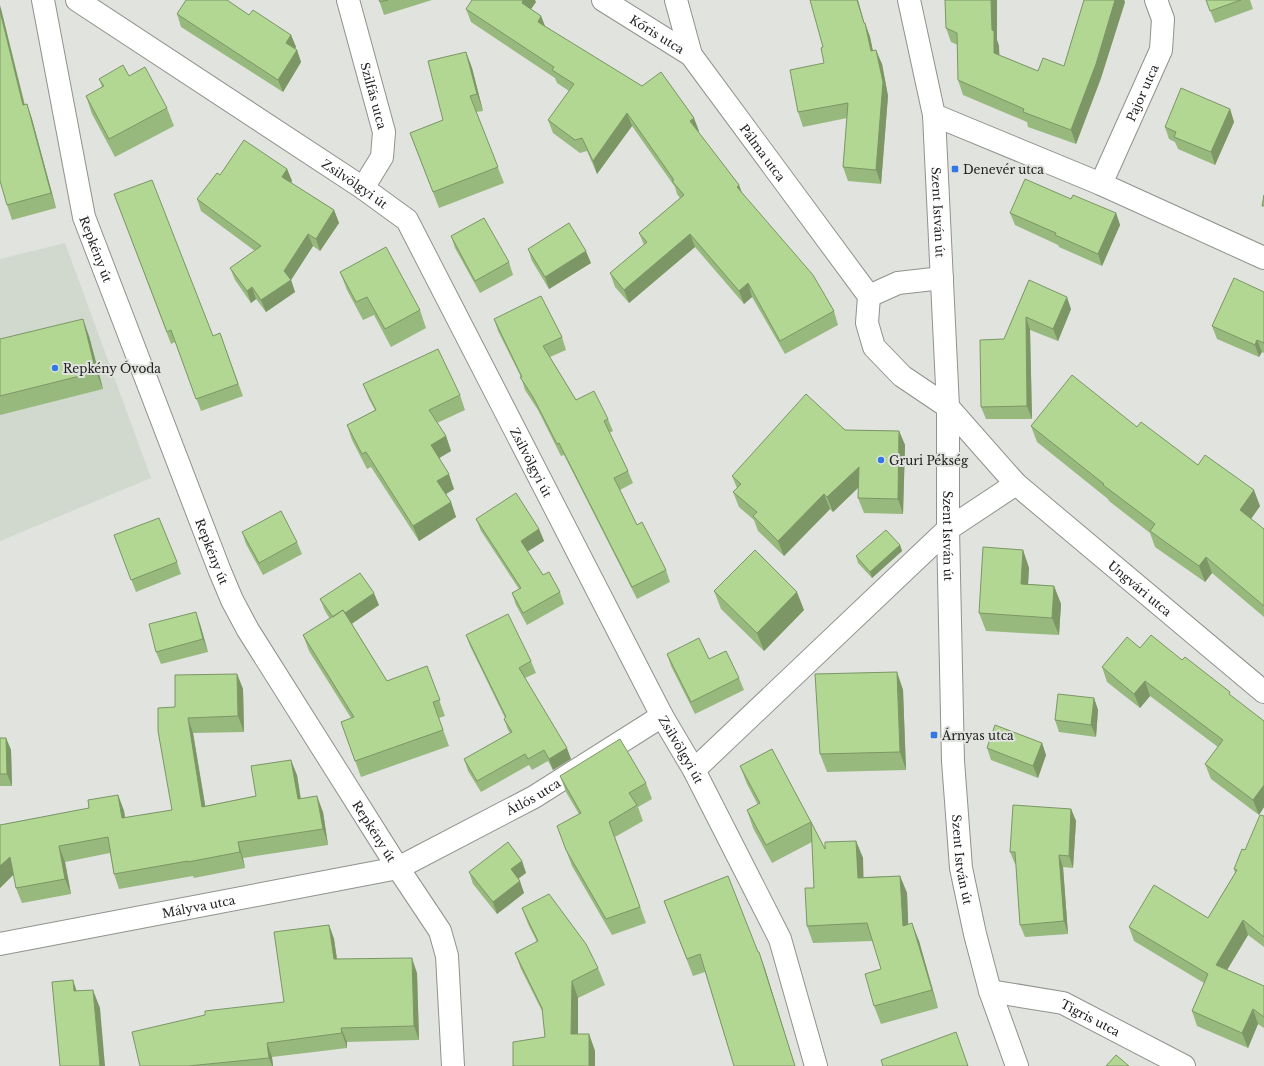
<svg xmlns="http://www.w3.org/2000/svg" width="1264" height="1066" font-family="'Libre Baskerville',serif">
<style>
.built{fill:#d1d8cd}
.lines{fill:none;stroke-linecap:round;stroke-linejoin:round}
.minor-casing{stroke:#8f928d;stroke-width:24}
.minor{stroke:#fff;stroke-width:22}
.wall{fill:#98b97e}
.shaded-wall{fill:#7c9666}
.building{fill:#b1d792;stroke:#7c9666}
.poi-dot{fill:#3178e5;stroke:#e0e3de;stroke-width:1.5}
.labels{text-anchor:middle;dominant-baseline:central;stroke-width:4;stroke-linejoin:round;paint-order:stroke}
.street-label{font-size:12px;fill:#212221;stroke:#e0e3de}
.poi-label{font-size:12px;fill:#212221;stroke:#e0e3de;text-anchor:start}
</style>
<rect width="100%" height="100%" fill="#e0e3de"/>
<path class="built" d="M65,243l86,235 -151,63v-282z"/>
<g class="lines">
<g class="minor-casing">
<g id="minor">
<path id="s1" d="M43,0l41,217 135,352 13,31 16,30 150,238 42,63 7,25 6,110"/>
<path id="s2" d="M77,0l286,188 44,32 255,496 32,54 86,169 36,127"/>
<path id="s3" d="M348,0l36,132 -2,25 -19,31"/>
<path id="s4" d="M603,0l88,55"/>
<path id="s5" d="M676,0l15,55 178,241 -2,27 7,24 28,29 46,31 68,77 248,208"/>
<path id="s6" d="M909,0l25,115 14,292v122l5,232 8,107 14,66 15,57 27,75"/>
<path d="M934,115l167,69 163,74"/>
<path id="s7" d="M1101,184l60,-134 2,-31 -7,-19"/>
<path d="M869,296l29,-13 44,-5"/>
<path d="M694,770l254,-241 68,-45"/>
<path id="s8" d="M0,944l398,-76 136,-71 128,-81"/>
<path id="s9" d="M990,991l73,12 121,63"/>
</g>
</g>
<use href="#minor" class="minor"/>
</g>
<path class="wall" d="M379,0h53l-48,15z
M945,0h52v40l2,6v9l39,16 26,-5 20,-66h40l1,2 -24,76 -25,66 -48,-17 -1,-5 -64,-27 -5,-15v-35l-7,-3 -5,-14z
M1206,0h44l3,9 -38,14z
M536,2l-5,7 10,7 4,10 154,105 -1,1 41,53 3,9 92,117 4,14 -53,29 -33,-57 -8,7 -49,-57 -66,56 -14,-16 -5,-14 34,-28 -5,-12 41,-35 -3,-4 -2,-7 -43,-61 -35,48 -10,-23 -7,2 -27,-20 -5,-13 21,-29 -12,-8 -2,-5 -84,-56 -5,-13z
M1,9l24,96 2,-1 5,15 24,89 -44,12 -5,-15z
M177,14l72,1 42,20 5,12 -1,1 2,2 4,12 -18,30 -102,-65z
M865,23l5,14 3,14 9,13 6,32 -7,88 -33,-3 -5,-14 4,-49 -44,9 -5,-15 26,-49 -1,-16z
M466,52l6,16 11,43 -7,1 28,71 -65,25 -29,-75 33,-13z
M129,76l38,32 7,18 -59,31 -23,-43 -6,-18 16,-9 -3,-8z
M1230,109l4,13 -19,43 -37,-16 -3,-7 -6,-3 -4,-12z
M287,169l5,12 -1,2 43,27 5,13 -19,28 -7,-5 -22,34 4,12 -29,20 -10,-13 -5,4 -16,-23 -5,-12 25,-17 -54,-40 -4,-12 23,-24z
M114,194l99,142 7,-3 23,63 -42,15 -26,-69 -4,2z
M1071,199l45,14 4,12 -18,41 -43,-19 -1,-2 -43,-20 -5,-12z
M451,236l58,26 4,13 -33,18 -25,-45z
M528,249l63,14 -42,26 -17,-28z
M340,272l80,38 6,18 -35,19 -17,-32 -11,5 -16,-30z
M1029,280l42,29 -13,32 -28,-11 2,89h-46l-5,-12 23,-68z
M1264,292v61l-2,-1 -3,5 -42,-18 -5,-13z
M494,319l68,18 4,13 -16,7 26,43 32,19 5,12 -4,2 19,38 5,12 -13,7 17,35 29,45 4,12 -33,17 -73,-144 -3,1 -23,-46 -13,-20 -4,-13 -23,-46z
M89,336l14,53 -103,26v-76z
M363,384l97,11 5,15 -28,13 9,13 5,15 -12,7 15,31 -8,5 5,8 5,15 -37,24 -48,-74 -4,2 -15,-29 -5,-15 28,-15 -6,-11z
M1031,426l106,1 61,38 62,41 -9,13 13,10v88l-52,-44 -7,9 -50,-35 -5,-14 -41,-32 -1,-2 -71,-57z
M845,430l54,1 6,14 -2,69 -39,-1 -6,-15 1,-11 -26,25 -3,-3 -46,47 -26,-25 -4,-11 -15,-13 -6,-15 4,-4 -5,-12z
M476,519l63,10 5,12 -17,11 16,23 17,17 4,12 -37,21 -11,-20 -4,-12 7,-4 -38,-58z
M242,532l55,10 5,12 -39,21 -17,-31z
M114,535l63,27 4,12 -45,18z
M900,545l2,6 -30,27 -14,-15 -2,-7z
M1023,550l6,18 -1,16 26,2 7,18 -2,31 -73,-4 -7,-18z
M714,591l90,19 -40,41 -43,-42z
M320,599l59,6 -27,19 35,57 40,-15 18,50 -6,2 10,28 -88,31 -20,-55 10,-4 -42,-67 -6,-16 27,-16 -5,-8z
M200,624l8,28 -47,12 -5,-12z
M466,635l65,26 5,12 -11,5 46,81 -18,11 -5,-9 -16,9 -3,-5 -48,27 -13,-21 -4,-12 46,-26 -2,-3 -4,-11 1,-1 -35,-72z
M1140,648l42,12 82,61v86l-5,8 -48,-36 -6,-15 13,-17 -68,-51 -10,12 -33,-26 -5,-15z
M667,654l72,24 5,12 -49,24 -24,-48z
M897,672l6,18 3,80 -79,2 -7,-18z
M237,674l6,15 1,43 -51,1 12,73 51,-10 41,-21 4,24 22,13 5,33 -85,13 2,10 -51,10 -1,-2 -74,13 -5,-15 -4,-21 -45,9 6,32 -49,9 -6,-15 -2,-14 -14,14v-63l89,-17 29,-13 6,16 1,7 47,-8 3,-103z
M1094,698l4,12 -2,27 -37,-5 -4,-12z
M0,738h6l5,12 1,36h-12z
M1042,743l4,12 -8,23 -47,-18 -4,-12z
M772,749l53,100 31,-8 7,17v19l37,-1 7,17 1,31 11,17 19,67 -57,16 -7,-18 7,-37 -8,-28 -60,2 -6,-17 7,-38 -2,-46 -40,21 -19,-35 -6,-18 11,-5 -11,-21 -7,-18z
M560,776l86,7 6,16 -14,8 5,14 -28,16 31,86 -34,12 -40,-69 -15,-40 22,-12 -13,-22z
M1071,809l5,12 -3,47 -10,-1 5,67 -43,3 -5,-12 -4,-61h-1l-5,-12z
M1264,816v131l-16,-12 -21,35 37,16v42l-6,-4 -10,24 -51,-22 -5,-15 12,-28 -70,-42 -5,-14 79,-9 27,-45 -1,-4 11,-19z
M522,861l4,12 -8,6 6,14 -27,21 -24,-30 -4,-12z
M664,901l94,51 7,17 30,97h-61l-29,-94 -12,4z
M522,908l76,60 7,17 -27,13v36h11l6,17v15h-82l32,-29 -2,-24 -22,-44 -6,-16 22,-11 -9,-18z
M329,925l5,14 3,20 80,14 2,67 -72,2v6l-75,9 1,9h-133l144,-64z"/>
<path class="shaded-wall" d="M523,0h12l1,2 -10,14 -4,-13z
M857,0h1l8,29 -1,-6 5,14 6,29 -5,-15z
M991,0h6v40l2,6 1,21 -6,-14 -2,-23z
M1115,0h9l1,2 -24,76 -25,66 -5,-14z
M0,5l1,4 27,111 -5,-15 -23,-94z
M541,16l5,13 -8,-7z
M291,35l5,12 -5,8 -5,-12z
M297,50l4,12 -18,30 -5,-12z
M876,50l6,14 6,32 -7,88 -5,-14z
M466,52l6,16 11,43 -6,-17z
M27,104l5,15 24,89 -5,-15z
M1230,109l4,13 -19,43 -4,-13z
M627,113l5,13 -35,48 -4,-13z
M694,118l5,13 -5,3 -4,-13z
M287,169l5,12 -6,8 -4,-12z
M739,185l5,13 -7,-11z
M334,210l5,13 -19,28 -4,-12z
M1116,213l4,12 -18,41 -4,-12z
M308,234l5,12 -22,34 4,12 -29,20 -5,-12 23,-29z
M690,234l5,13 -66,56 -5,-13z
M586,251l5,12 -42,26 -4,-12z
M748,283l4,14 -8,7 -5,-13z
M252,287l4,12 -5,4 -4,-12z
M1067,297l4,12 -13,32 -5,-12z
M1026,317l4,13 2,89 -5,-13z
M83,319l6,17 14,53 -7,-17z
M1257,340l5,12 -3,5 -4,-12z
M899,431l6,14 -2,69 -5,-15z
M446,436l5,15 -15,9 -5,-15z
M859,467l5,15 -31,30 -6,-15z
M449,474l5,15 -11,7 -6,-15z
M1254,490l6,16 -14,20 -6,-16z
M824,494l6,15 -46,47 -6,-15z
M451,502l5,15 -37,24 -6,-15z
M539,529l5,12 -19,12 -4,-12z
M900,545l2,6 -30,27 -2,-6z
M1023,550l6,18 -2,34 -6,-18z
M1206,557l6,16 -7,9 -6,-16z
M1054,586l7,18 -2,31 -7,-17z
M797,592l7,18 -40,41 -7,-18z
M374,593l5,12 -40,27 -4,-12z
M196,612l4,12 8,28 -5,-13z
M897,672l6,18 3,80 -6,-18z
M237,674l6,15 1,43 -6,-16z
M1145,681l5,15 -10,12 -6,-14z
M1094,698l4,12 -2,27 -5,-12z
M188,718l5,15 15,89 -6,-15z
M6,738l5,12 1,36 -5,-12z
M1042,743l4,12 -8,23 -5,-12z
M567,748l4,11 -18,11 -4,-11z
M291,760l6,15 6,40 -5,-16z
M1264,785v22l-5,8 -6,-15z
M118,795l6,16 4,23 -6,-16z
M317,796l6,16 5,33 -5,-16z
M1071,809l5,12 -3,47 -4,-12z
M856,841l7,17 1,38 -6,-18z
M238,842l5,16 2,10 -5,-16z
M59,846l6,16 6,32 -6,-15z
M1059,855l4,12 5,67 -4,-13z
M10,857l6,15 -16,16v-22z
M522,861l4,12 -11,8 -4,-12z
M900,876l7,17 2,51 -6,-18z
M520,881l4,12 -27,21 -4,-12z
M1243,920l5,15 -27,45 -5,-15z
M912,923l7,18 19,67 -6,-18z
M329,925l5,14 5,35 -5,-15z
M759,952l6,17 30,97z
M412,958l5,15 2,67 -5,-14z
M73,980l6,18 -5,-7z
M572,981l6,17v53l-7,-17z
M93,990l7,18 5,58h-5z
M1253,1009l5,15 -10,24 -6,-15z
M341,1028l6,14v6l-5,-15z
M589,1034l6,17v15h-6z
M267,1043l5,14 1,9h-1l-3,-8z"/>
<path class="building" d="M186,0h41l22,15 4,-5 38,25 -5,8 11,7 -19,30 -101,-66z
M379,0h9l-8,2z
M472,0h51l-1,3 19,13 -3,6 104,64 19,-14 33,46 -4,3 49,64 -2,2 76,88 21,36 -54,30 -32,-58 -9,8 -49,-57 -66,56 -14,-17 37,-31 -8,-9 45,-38 -12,-14 2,-1 -47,-67 -34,48 -11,-23 -7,2 -27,-20 26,-36 -22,-14 2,-3 -88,-58z
M810,0h47l7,23h1l6,28 5,-1 7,32 -7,88 -33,-3 5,-64 -50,9 -8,-42 34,-7 -3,-15 2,-1z
M945,0h46l1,30 2,1v22l44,18 5,-13 21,8 20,-66h31l-19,64 -25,66 -48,-18 1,-3 -66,-29 -1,-47 -11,-5z
M1206,0h35l-31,11z
M0,11l23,94 4,-1 24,89 -44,12 -7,-24z
M466,52l11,42 -7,2 28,71 -65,25 -23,-59 33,-13 -15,-59z
M123,65l6,11 16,-9 22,41 -58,31 -23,-43 18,-10 -5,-7z
M1181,88l49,21 -19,43 -37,-15 2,-5 -11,-5z
M244,140l43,29 -5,8 52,33 -18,29 -8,-5 -24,37 7,9 -30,20 -9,-13 -5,4 -17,-23 31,-22 -64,-47 20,-26 3,2z
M1025,179l46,20 2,-4 43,18 -18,41 -43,-19 1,-2 -46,-20z
M152,180l61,156 7,-3 18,51 -42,15 -25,-69 -4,2 -53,-138z
M1264,195v11h-2z
M484,218l25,44 -34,19 -24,-45z
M569,223l17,28 -41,26 -17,-28z
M386,247l34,63 -35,19 -18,-32 -11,5 -16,-30z
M1234,278l30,14v51l-7,-3 -2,5 -43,-19z
M1029,280l38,17 -14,32 -27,-12 1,89 -46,1 -1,-67 24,-1z
M541,296l21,41 -19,9 33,54 18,-9 14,28 -4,2 24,50 -14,7 23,47 5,-3 24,48 -34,17 -73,-144 -2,1 -24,-47 -13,-20h2l-28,-58z
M83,319l13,53 -96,24v-57z
M438,349l22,46 -31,15 17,26 -15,9 18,29 -12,7 14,21 -38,24 -47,-74 -4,2 -15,-29 29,-15 -13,-26z
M1072,375l65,52 4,-5 57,43 7,-10 49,35 -14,20 24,19v77l-58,-49 -7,9 -49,-35 5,-7 -52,-39 1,-1 -73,-58z
M806,394l39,36 54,1 -1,68 -40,-1 1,-31 -32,30 -3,-3 -46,47 -25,-25 4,-4 -24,-20 8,-8 -9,-8z
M516,493l23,36 -18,12 22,34 6,-3 11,20 -37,21 -11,-20 9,-5 -45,-69z
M281,511l16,31 -38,21 -17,-31z
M159,518l18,44 -46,18 -17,-45z
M886,530l14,15 -30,27 -14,-16z
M983,547l40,3 -2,34 33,2 -2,32 -73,-5z
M755,550l42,42 -40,41 -43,-42z
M360,573l14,20 -29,20 -2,-3 -10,7 -13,-18z
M343,610l44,71 40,-15 13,34 -7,2 10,28 -88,31 -14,-39 13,-5 -51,-82z
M196,612l7,27 -47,13 -7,-28z
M508,614l23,47 -12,7 48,80 -18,11 -5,-9 -16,9 -3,-5 -48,27 -13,-22 48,-27 -8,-13 2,-2 -40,-82z
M1151,635l31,25 3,-3 45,35 -1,2 35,27v64l-11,15 -48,-36 18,-24 -78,-59 -11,13 -32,-27 25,-30 13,11z
M699,638l10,21 17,-8 13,27 -48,24 -24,-48z
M897,672l3,80 -80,2 -5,-80z
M237,674l1,42 -50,2 14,89 54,-11 -5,-30 40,-6 7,39 19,-3 6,33 -85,13 2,10 -52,10v-1l-74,13 -6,-37 -49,9 6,33 -49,9 -6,-31 -10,9v-41l89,-17 -1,-8 30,-5 4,23 50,-8 -14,-79v-23l17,-1v-32z
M1058,694l36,4 -3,27 -36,-5z
M995,725l47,18 -9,23 -46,-18z
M0,738h6l1,36h-7z
M620,739l26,44 -17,10 8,12 -28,17 31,85 -34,12 -40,-69 -9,-24 24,-13 -21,-37z
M772,749l39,73 -45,23 -19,-35 13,-7 -20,-37z
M1013,805l58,4 -2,47 -10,-1 5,66 -44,4 -5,-73h-5z
M1260,815l4,1v121l-21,-17 -27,45 48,21v31l-11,-8 -11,24 -50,-22 16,-37 -79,-47 25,-42 54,33 29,-48 -3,-1 8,-20 3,1z
M811,822l14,27v-7l31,-1 2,37 42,-2 3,50 9,-3 20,67 -58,16 -9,-32 16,-5 -14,-46 -60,3 -2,-38h9z
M508,842l14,19 -11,8 9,12 -27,21 -24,-30z
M728,876l30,76h1l36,114h-61l-34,-112 -13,5 -23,-58z
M549,894l37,50 12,24 -26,13 -1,53h18v32h-76v-24l32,-5 -3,-29 -27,-55 23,-12 -16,-33z
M329,925l5,34 78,-1 2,68 -73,2 1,5 -75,10 2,15 -81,8h-48l-8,-34 73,-17v-4l79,-9 -10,-70z
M73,980l1,11 19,-1 7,76h-40l-8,-84z
M956,1032l12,34h-85l-2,-6z
M1116,1055l13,11h-23z"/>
<g class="poi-dot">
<rect x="951" y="165" width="8" height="8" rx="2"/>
<circle cx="55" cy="368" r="4"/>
<circle cx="881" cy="460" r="4"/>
<rect x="930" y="731" width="8" height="8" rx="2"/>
</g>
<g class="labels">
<g class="street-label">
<text stroke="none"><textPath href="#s4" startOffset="64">Kőris utca</textPath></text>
<text stroke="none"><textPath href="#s7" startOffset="100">Pajor utca</textPath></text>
<text stroke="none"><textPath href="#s3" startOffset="99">Szilfás utca</textPath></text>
<text stroke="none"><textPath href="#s5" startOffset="178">Pálma utca</textPath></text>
<text stroke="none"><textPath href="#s2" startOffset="333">Zsilvölgyi út</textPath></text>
<text stroke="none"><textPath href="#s6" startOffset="215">Szent István út</textPath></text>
<text stroke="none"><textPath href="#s1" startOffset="255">Repkény út</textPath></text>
<text stroke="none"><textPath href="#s2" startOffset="669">Zsilvölgyi út</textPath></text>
<text stroke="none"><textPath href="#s6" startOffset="539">Szent István út</textPath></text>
<text stroke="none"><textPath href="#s1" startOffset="579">Repkény út</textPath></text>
<text stroke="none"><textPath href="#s5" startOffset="769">Ungvári utca</textPath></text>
<text stroke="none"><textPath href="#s2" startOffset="993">Zsilvölgyi út</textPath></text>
<text stroke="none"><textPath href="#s8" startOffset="558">Átlós utca</textPath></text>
<text stroke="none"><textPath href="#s1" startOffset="903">Repkény út</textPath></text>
<text stroke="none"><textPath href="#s6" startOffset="863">Szent István út</textPath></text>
<text stroke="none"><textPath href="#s8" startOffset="202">Mályva utca</textPath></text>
<text stroke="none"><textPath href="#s9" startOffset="105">Tigris utca</textPath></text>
</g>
<g class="poi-label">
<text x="963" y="169">Denevér utca</text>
<text x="63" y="368">Repkény Óvoda</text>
<text x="889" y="460">Gruri Pékség</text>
<text x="942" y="735">Árnyas utca</text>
</g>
</g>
</svg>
